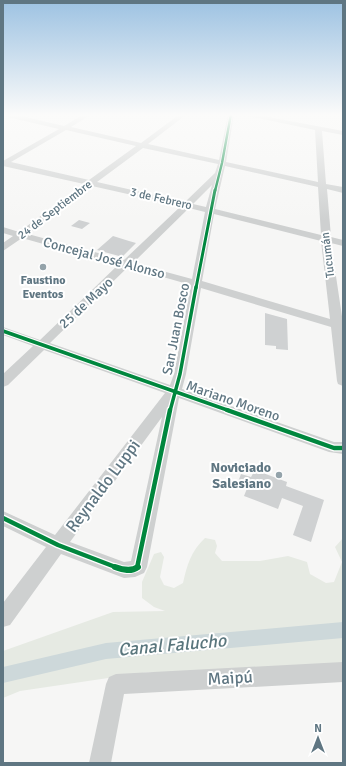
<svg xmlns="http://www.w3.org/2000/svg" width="346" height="766" font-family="Signika,sans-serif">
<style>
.green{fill:#e6eae3}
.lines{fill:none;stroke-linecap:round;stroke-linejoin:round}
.canal{fill:#cdd8da;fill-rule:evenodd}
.building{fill:#cfd1d2}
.minor{fill:#ced0d0;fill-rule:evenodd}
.cycleway-far4-casing{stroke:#fff;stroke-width:4}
.cycleway-far3-casing{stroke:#fff;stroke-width:5}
.cycleway-far2-casing{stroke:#fff;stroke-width:6}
.cycleway-far1-casing{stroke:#fff;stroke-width:7}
.cycleway-casing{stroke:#fff;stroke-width:8}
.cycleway-far4{stroke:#00873e;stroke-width:2.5}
.cycleway-far3{stroke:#00873e;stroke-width:3}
.cycleway-far2{stroke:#00873e;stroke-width:3.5}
.cycleway-far1{stroke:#00873e;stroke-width:4.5}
.cycleway{stroke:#00873e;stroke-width:6}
.poi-dot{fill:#94a3aa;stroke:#fff;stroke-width:1.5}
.labels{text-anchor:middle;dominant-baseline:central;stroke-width:4;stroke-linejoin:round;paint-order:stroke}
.far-street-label{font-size:12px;fill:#5f7682;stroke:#fff}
.far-poi-label{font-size:12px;font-weight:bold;fill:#5f7682;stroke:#fff}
.street-label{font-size:14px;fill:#5f7682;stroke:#fff}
.poi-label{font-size:14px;font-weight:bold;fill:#5f7682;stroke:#fff;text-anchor:end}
.near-street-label{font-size:17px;fill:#5f7682;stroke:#fff}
.near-water-label{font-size:18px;font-style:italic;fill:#5a767d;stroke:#fff}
</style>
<rect width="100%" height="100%" fill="#f6f6f5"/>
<path class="green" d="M205,538l10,2 2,6 -2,7 7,8h38l28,-5 19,6 3,12 16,9 8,-1 8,-20 -7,-15 8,-9v131l-64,4 -130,-1 -129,19 -17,7v-47l110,-39 52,-1 -11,-4 -12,-9v-16l12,-28 7,-2 3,5 -4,20 4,8 10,3 9,-5c4,-18 8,-32 22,-45z"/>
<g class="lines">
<path class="canal" d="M343,622v16l-237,21 -103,24v-16l103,-24z"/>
</g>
<path class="building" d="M79,220l11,3 -8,6 -11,-3z
M113,236l16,5 7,2 -13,13h-4l-22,-6z
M265,313l22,6 1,31 -12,-1v-3l-11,-1z
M255,470l32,12 -1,4 38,14 -13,42 -18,-7 10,-29 -21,-8 -4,11 -34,-13 4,-10 -10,-4 3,-8 10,3z"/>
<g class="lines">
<path class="minor" d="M3,114h10l51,12 20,-12h8l-21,13 70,16 39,-29h7l-39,30 71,16 9,-46h6l-8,48 92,20 -3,-52 -77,-16h15l90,17v4l-21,-4 4,53 17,3v6l-16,-4 4,48 12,3v6l-12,-3 12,80v63l-5,-2 -1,-3 -6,-54 -130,-39 -15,86 -4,15 152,53h9v12l-14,-2 -150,-54 -32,169 -3,6 -9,4 -11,1 -63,-24 -51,71 -7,2v-24l43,-56 -43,-21v-15l52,24 110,-142 -121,-43 -36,35 -5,2v-13l30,-28 -30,-11v-8l37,13 78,-75 -96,-27 -19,13v-8l10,-7 -10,-3v-6l16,5 65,-48 -81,-18v-5l56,-32 -56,-13zM66,130l70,16 -47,34 -78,-18zM143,148l75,16 -3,9 -30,29 -88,-20zM225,166l93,21 3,48 -106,-26zM212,185l-6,22 -13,-3zM92,186l89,20 -57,54 -96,-26zM189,208l16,4 -13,67 -59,-16zM214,214l107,27 9,78 -128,-38zM128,267l63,18 -17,89 -4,11 -120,-42zM162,417l-31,144 -7,1 -54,-20z
M343,662v20l-219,12 -13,69h-22l17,-79 3,-7 7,-3z"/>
<g class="cycleway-far4-casing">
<path id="cycleway-far4" d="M215,191l7,-28 9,-49"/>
</g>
<g class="cycleway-far3-casing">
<path id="cycleway-far3" d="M196,288l19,-98"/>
</g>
<g class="cycleway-far2-casing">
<path id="cycleway-far2" d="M3,331l227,80
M170,411l10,-37 16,-87"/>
</g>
<g class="cycleway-far1-casing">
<path id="cycleway-far1" d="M227,410l107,38h9
M3,518l55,27 60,23
M137,568l33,-158"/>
</g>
<g class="cycleway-casing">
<path id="cycleway" d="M115,567c8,3 16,5 23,0"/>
</g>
<use href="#cycleway-far4" class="cycleway-far4"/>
<use href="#cycleway-far3" class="cycleway-far3"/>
<use href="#cycleway-far2" class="cycleway-far2"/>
<use href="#cycleway-far1" class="cycleway-far1"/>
<use href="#cycleway" class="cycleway"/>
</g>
<linearGradient id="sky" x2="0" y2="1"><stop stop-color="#9dc2e2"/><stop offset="0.52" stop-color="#fbfbfa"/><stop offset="1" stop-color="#fbfbfa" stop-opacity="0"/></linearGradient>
<rect width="346" height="221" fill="url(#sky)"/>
<g class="poi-dot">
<circle cx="43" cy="267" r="4"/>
<circle cx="279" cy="475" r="4"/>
</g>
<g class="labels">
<g class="far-street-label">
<text transform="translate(161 199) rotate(13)">3 de Febrero</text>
<text transform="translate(55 210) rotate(-37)">24 de Septiembre</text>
<text transform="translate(328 255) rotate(-97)">Tucumán</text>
</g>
<g class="far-poi-label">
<text x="43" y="280">Faustino<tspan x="43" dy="14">Eventos</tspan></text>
</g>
<g class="street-label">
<text transform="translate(104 258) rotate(15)">Concejal José Alonso</text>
<text transform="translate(86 303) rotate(-43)">25 de Mayo</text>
<text transform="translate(176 329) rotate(-79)">San Juan Bosco</text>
<text transform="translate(233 401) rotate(19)">Mariano Moreno</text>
</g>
<g class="poi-label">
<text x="271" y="467">Noviciado<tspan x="271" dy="16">Salesiano</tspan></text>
</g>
<g class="near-street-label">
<text transform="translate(103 486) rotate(-53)">Reynaldo Luppi</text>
<text transform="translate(230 678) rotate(-3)">Maipú</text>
</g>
<g class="near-water-label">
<text transform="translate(172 645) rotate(-5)">Canal Falucho</text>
</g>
</g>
<rect width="346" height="766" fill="none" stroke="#5f7682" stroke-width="8"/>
<g transform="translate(318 738)" stroke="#ffffff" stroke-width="3" paint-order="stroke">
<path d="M0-3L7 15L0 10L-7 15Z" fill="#5f7682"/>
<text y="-6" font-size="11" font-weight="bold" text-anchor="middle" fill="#5f7682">N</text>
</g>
</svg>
